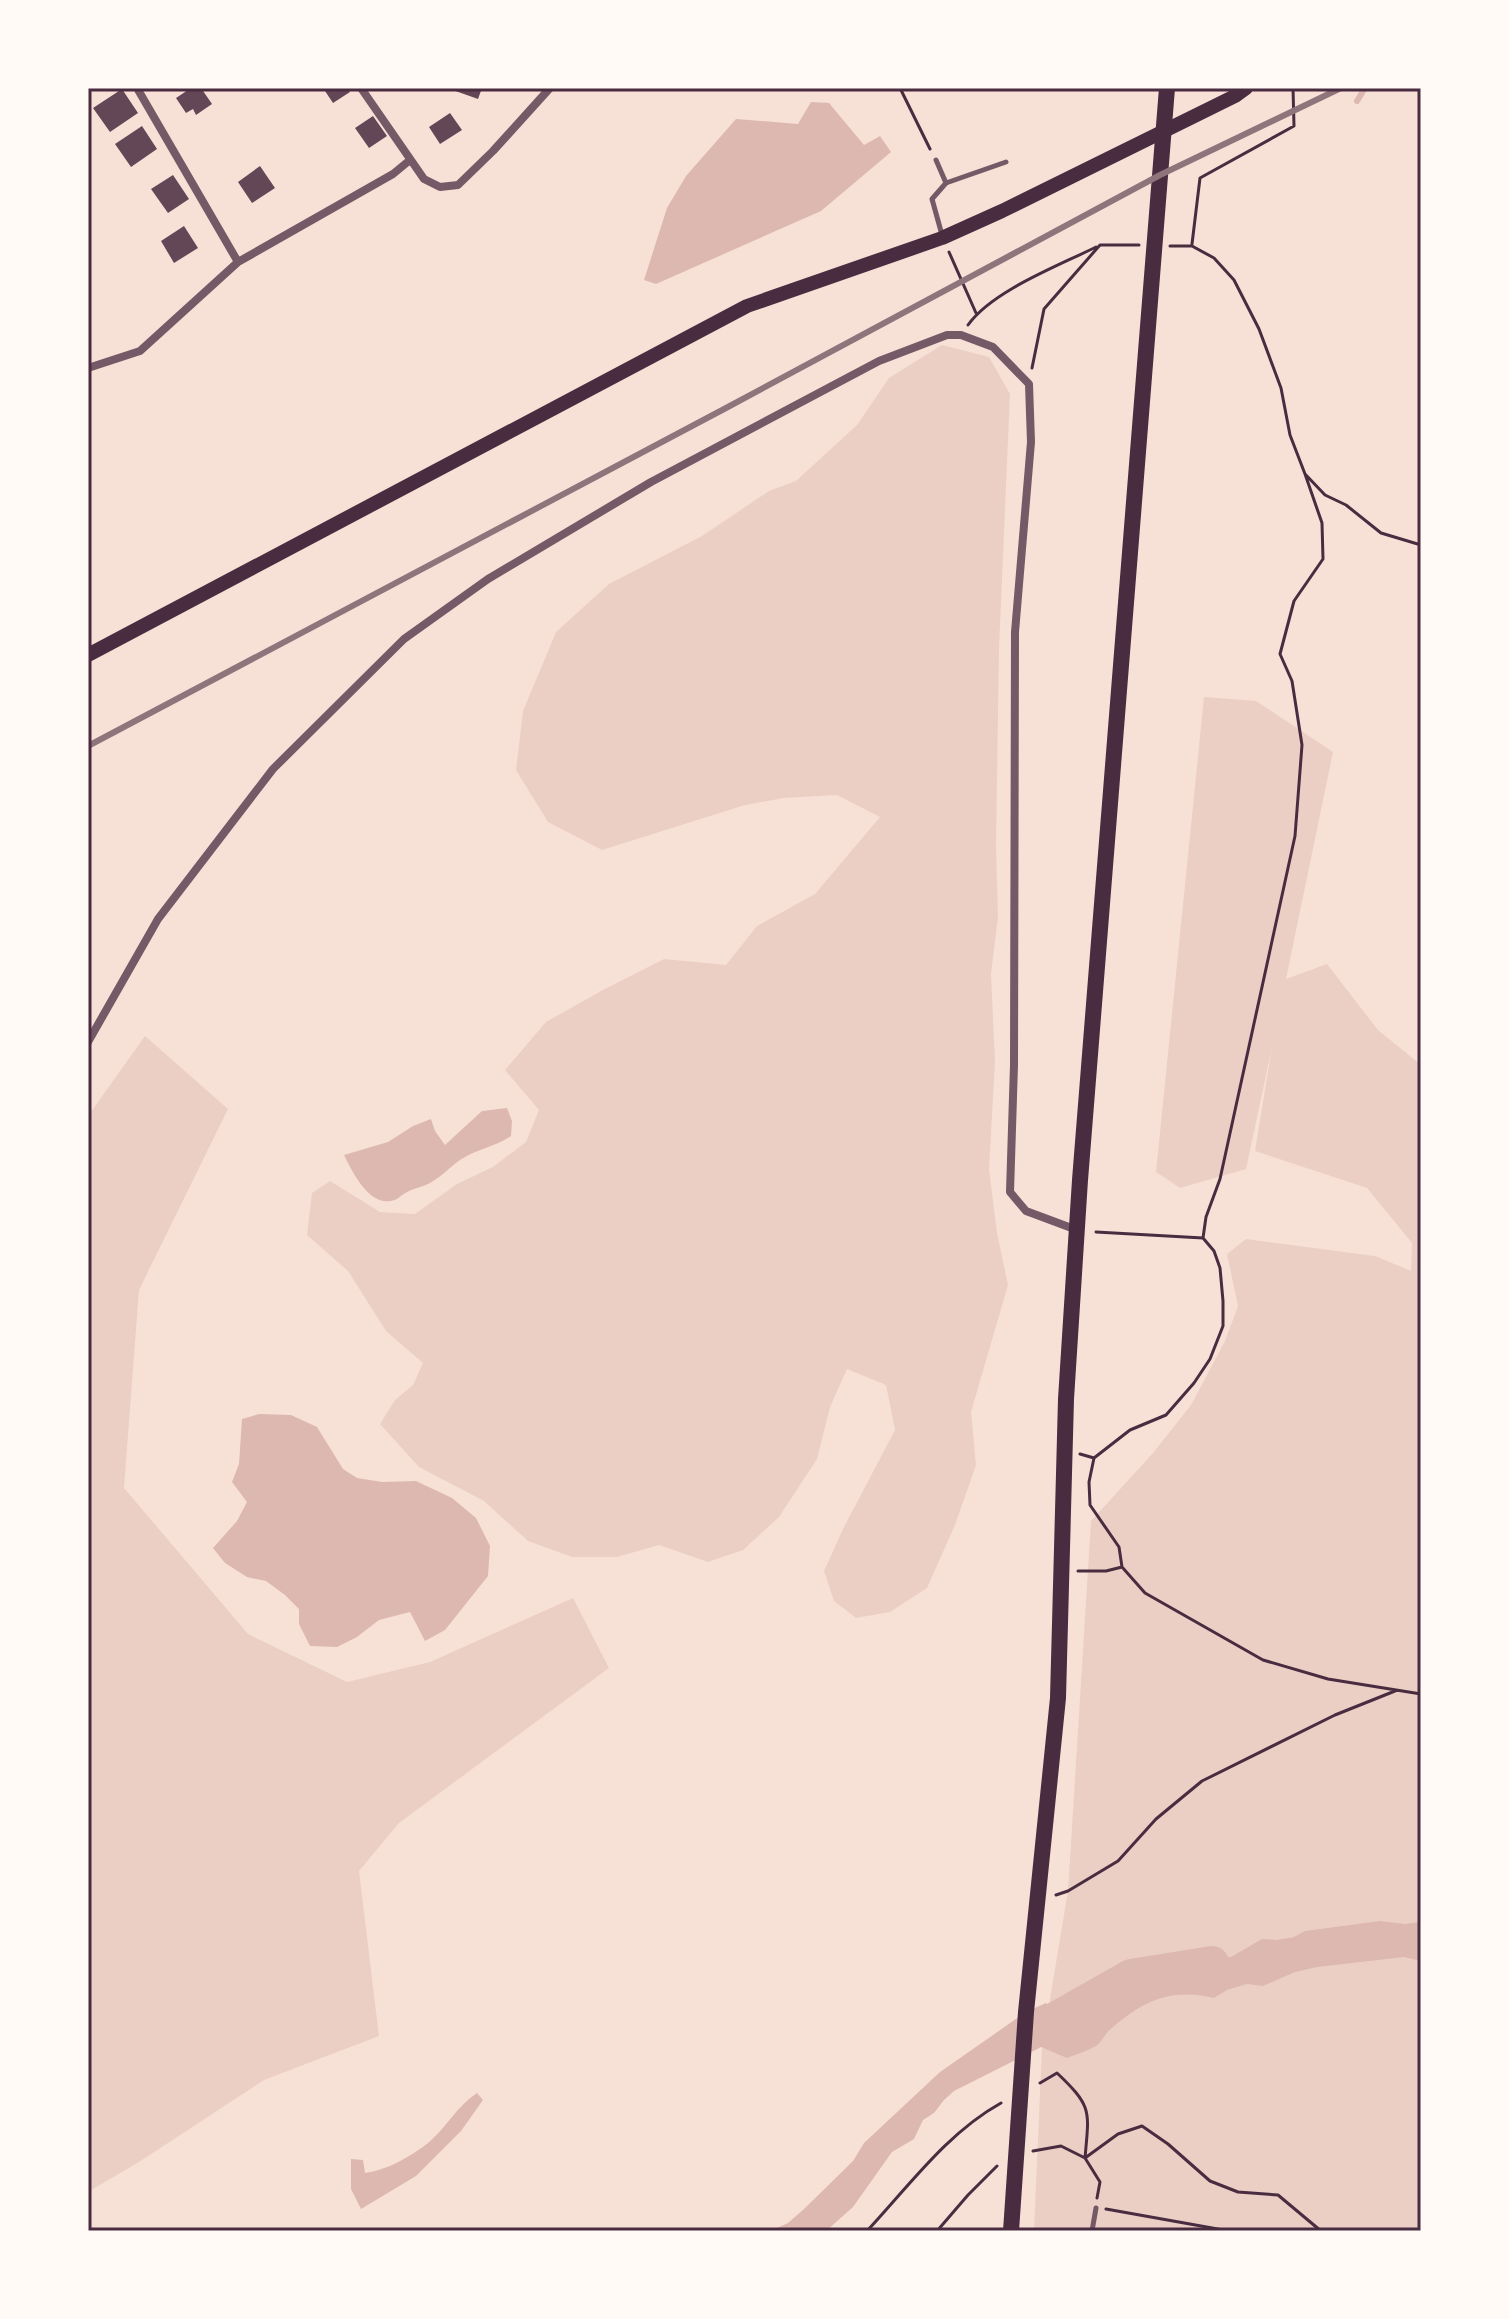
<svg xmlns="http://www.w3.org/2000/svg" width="1509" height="2319" font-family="'Source Serif 4',serif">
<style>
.green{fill:#ebcfc5}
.water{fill:#dcb8b0}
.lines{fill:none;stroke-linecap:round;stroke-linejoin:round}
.stream{stroke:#dcb8b0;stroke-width:6}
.river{stroke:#dcb8b0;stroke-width:34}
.building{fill:#644757}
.path{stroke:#4a2c40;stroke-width:3}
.service{stroke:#755966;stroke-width:5}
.minor{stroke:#755966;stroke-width:8}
.secondary{stroke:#4a2c40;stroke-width:14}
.primary{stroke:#4a2c40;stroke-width:16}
.rail{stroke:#8f747c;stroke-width:6}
.neatline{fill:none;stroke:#4a2c40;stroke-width:3}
</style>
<rect width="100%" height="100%" fill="#f7e1d7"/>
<path class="green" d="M942,345l47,12 21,37 -11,255 -3,197 2,71 -7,57 4,88 -6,107 8,64 11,52 -37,127 5,53 -21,60 -28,63 -37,24 -34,6 -22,-17 -10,-30 20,-44 51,-97 -9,-45 -39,-16 -17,38 -13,52 -38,58 -36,33 -35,12 -49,-17 -42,12h-45l-44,-16 -44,-40 -65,-34 -39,-43 15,-24 18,-15 10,-22 -37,-32 -38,-60 -41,-36 5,-42 18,-12 50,31 35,2 42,-30 36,-17 33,-25 13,-32 -34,-40 41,-48 55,-31 63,-32 62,6 31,-39 58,-32 65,-77 -43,-22 -53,3 -39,7 -143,45 -54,-28 -32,-52 7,-59 33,-79 53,-48 93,-48 67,-45 27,-10 61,-56 32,-47z
M1204,697l52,4 77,51 -47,227 41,-15 51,66 43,35v1166h-387l8,-184 26,-156 23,-370 62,-68 38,-48 34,-64 13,-35 -11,-52 19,-15 129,17 36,15 1,-28 -45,-55 -112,-37 17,-104 -26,122 -66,19 -24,-16z
M145,1036l83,73 -89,181 -15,198 124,146 99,48 83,-20 143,-64 36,70 -210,155 -40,48 20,165 -115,44 -125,82 -51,30v-1076z"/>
<path class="water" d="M811,102l18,1 35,42 16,-9 11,16 -70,59 -165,73 -12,-4 23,-72 19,-32 50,-57 62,5z
M507,1108l5,13 -1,15c-16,11 -35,13 -51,24 -10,7 -19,17 -30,23 -7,4 -16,5 -23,9 -4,2 -7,5 -10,7 -26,12 -44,-26 -53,-44l44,-13 25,-16 18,-7 4,12 10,14 37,-34z
M259,1414l32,1 26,12 26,42 14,9 25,4 34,-1 36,17 24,20 14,28 -2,30 -43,54 -20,11 -15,-29 -31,8 -22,17 -20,10 -27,-1 -11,-22v-15l-14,-14 -19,-14 -19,-4 -22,-14 -12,-15 24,-27 10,-19 -15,-20 7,-18 3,-45z
M1380,1921l25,3 16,-2v39l-17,-4 -87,10 -22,5 -32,14 -16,-2 -20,6 -13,8c-43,-10 -70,2 -102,30 -7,5 -10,14 -16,18 -9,5 -20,8 -29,12l-26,-11 -87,44 -10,9 -10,13 -11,7 -9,19 -22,13 -39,55 -27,24h-55l17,-8 16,-14 49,-48 11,-18 76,-71 86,-60 20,-9 26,17 15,-8 -5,-6c9,-13 20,-16 35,-20l7,3 19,-11 33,-11 38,-9 17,-1 31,-18 15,1 17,-3 11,-6z
M477,2093l6,7 -22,31 -45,45 -55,33 -10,-20v-30l12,1 2,13c22,-3 45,-16 63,-30 18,-15 29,-37 49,-50z"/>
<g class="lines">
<path class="stream" d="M1357,101l8,-13"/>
<path class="river" d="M1025,2036l106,-60 81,-13"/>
</g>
<path class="building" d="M191,88h10l11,16 -16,11 -3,-6 -7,4 -10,-15z
M323,88h24l3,4 -17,11z
M447,88h35l-4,11z
M122,89l16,24 -28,19 -17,-24z
M450,113l12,17 -22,14 -11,-17z
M373,116l14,20 -18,12 -14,-20z
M142,126l15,23 -26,18 -16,-23z
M260,166l15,22 -23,15 -14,-21z
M173,175l16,24 -21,14 -17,-24z
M184,226l14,22 -24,15 -13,-22z"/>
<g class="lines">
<path class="path" d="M900,88l30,61
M1192,244l8,-66 94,-52 -1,-38
M1170,246h22l22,12 20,22 25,49 22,59 9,47 15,39 20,21 21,10 35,28 40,12
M949,252l27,61
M968,325c24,-34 90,-59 128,-78
M1032,368l12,-59 56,-64h39
M1203,1238l3,-21 14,-38 75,-343 7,-91 -10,-64 -12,-27 14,-53 29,-42 -1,-36 -17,-49
M1080,1454l14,4 -5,24 1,23 29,42 3,20 23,26 118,67 65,19 93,15
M1094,1458l36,-28 36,-15 28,-32 16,-24 13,-33v-25l-3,-33 -6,-17 -11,-13 -107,-6
M1078,1571h28l16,-4
M1056,1895l12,-4 50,-30 38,-42 46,-38 133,-66 60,-24
M1040,2083l17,-10c36,34 32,38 28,85
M1033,2151l28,-5 24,12 15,24 -3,16
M1085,2158l33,-24 24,-8 26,18 42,37 28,11 40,3 43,36
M1106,2209l123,22
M867,2231c42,-45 80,-98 134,-128
M937,2231l31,-36 29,-29"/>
<path class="service" d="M936,160l10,23 -14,16 10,36
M946,183l60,-21
M1092,2231l4,-23"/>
<path class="minor" d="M137,88l101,174
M361,88l63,91 16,8 18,-2 35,-34 57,-63
M88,368l52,-17 98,-89 155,-88 17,-14
M88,1042l70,-123 115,-150 131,-130 84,-60 163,-97 228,-121 68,-26h14l32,12 36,37 2,58 -16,190 -1,433 -4,127 16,19 51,19"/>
<path class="secondary" d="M88,655l659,-349 195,-68 60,-27 233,-115 11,-8"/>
<path class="primary" d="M1011,2231l15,-219 32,-314 8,-299 14,-219 87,-1092"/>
<path class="rail" d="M88,746l638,-338 434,-233 181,-87"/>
</g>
<rect width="1509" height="2319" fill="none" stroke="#fffaf5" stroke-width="180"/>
<rect x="90" y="90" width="1329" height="2139" class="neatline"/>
</svg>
